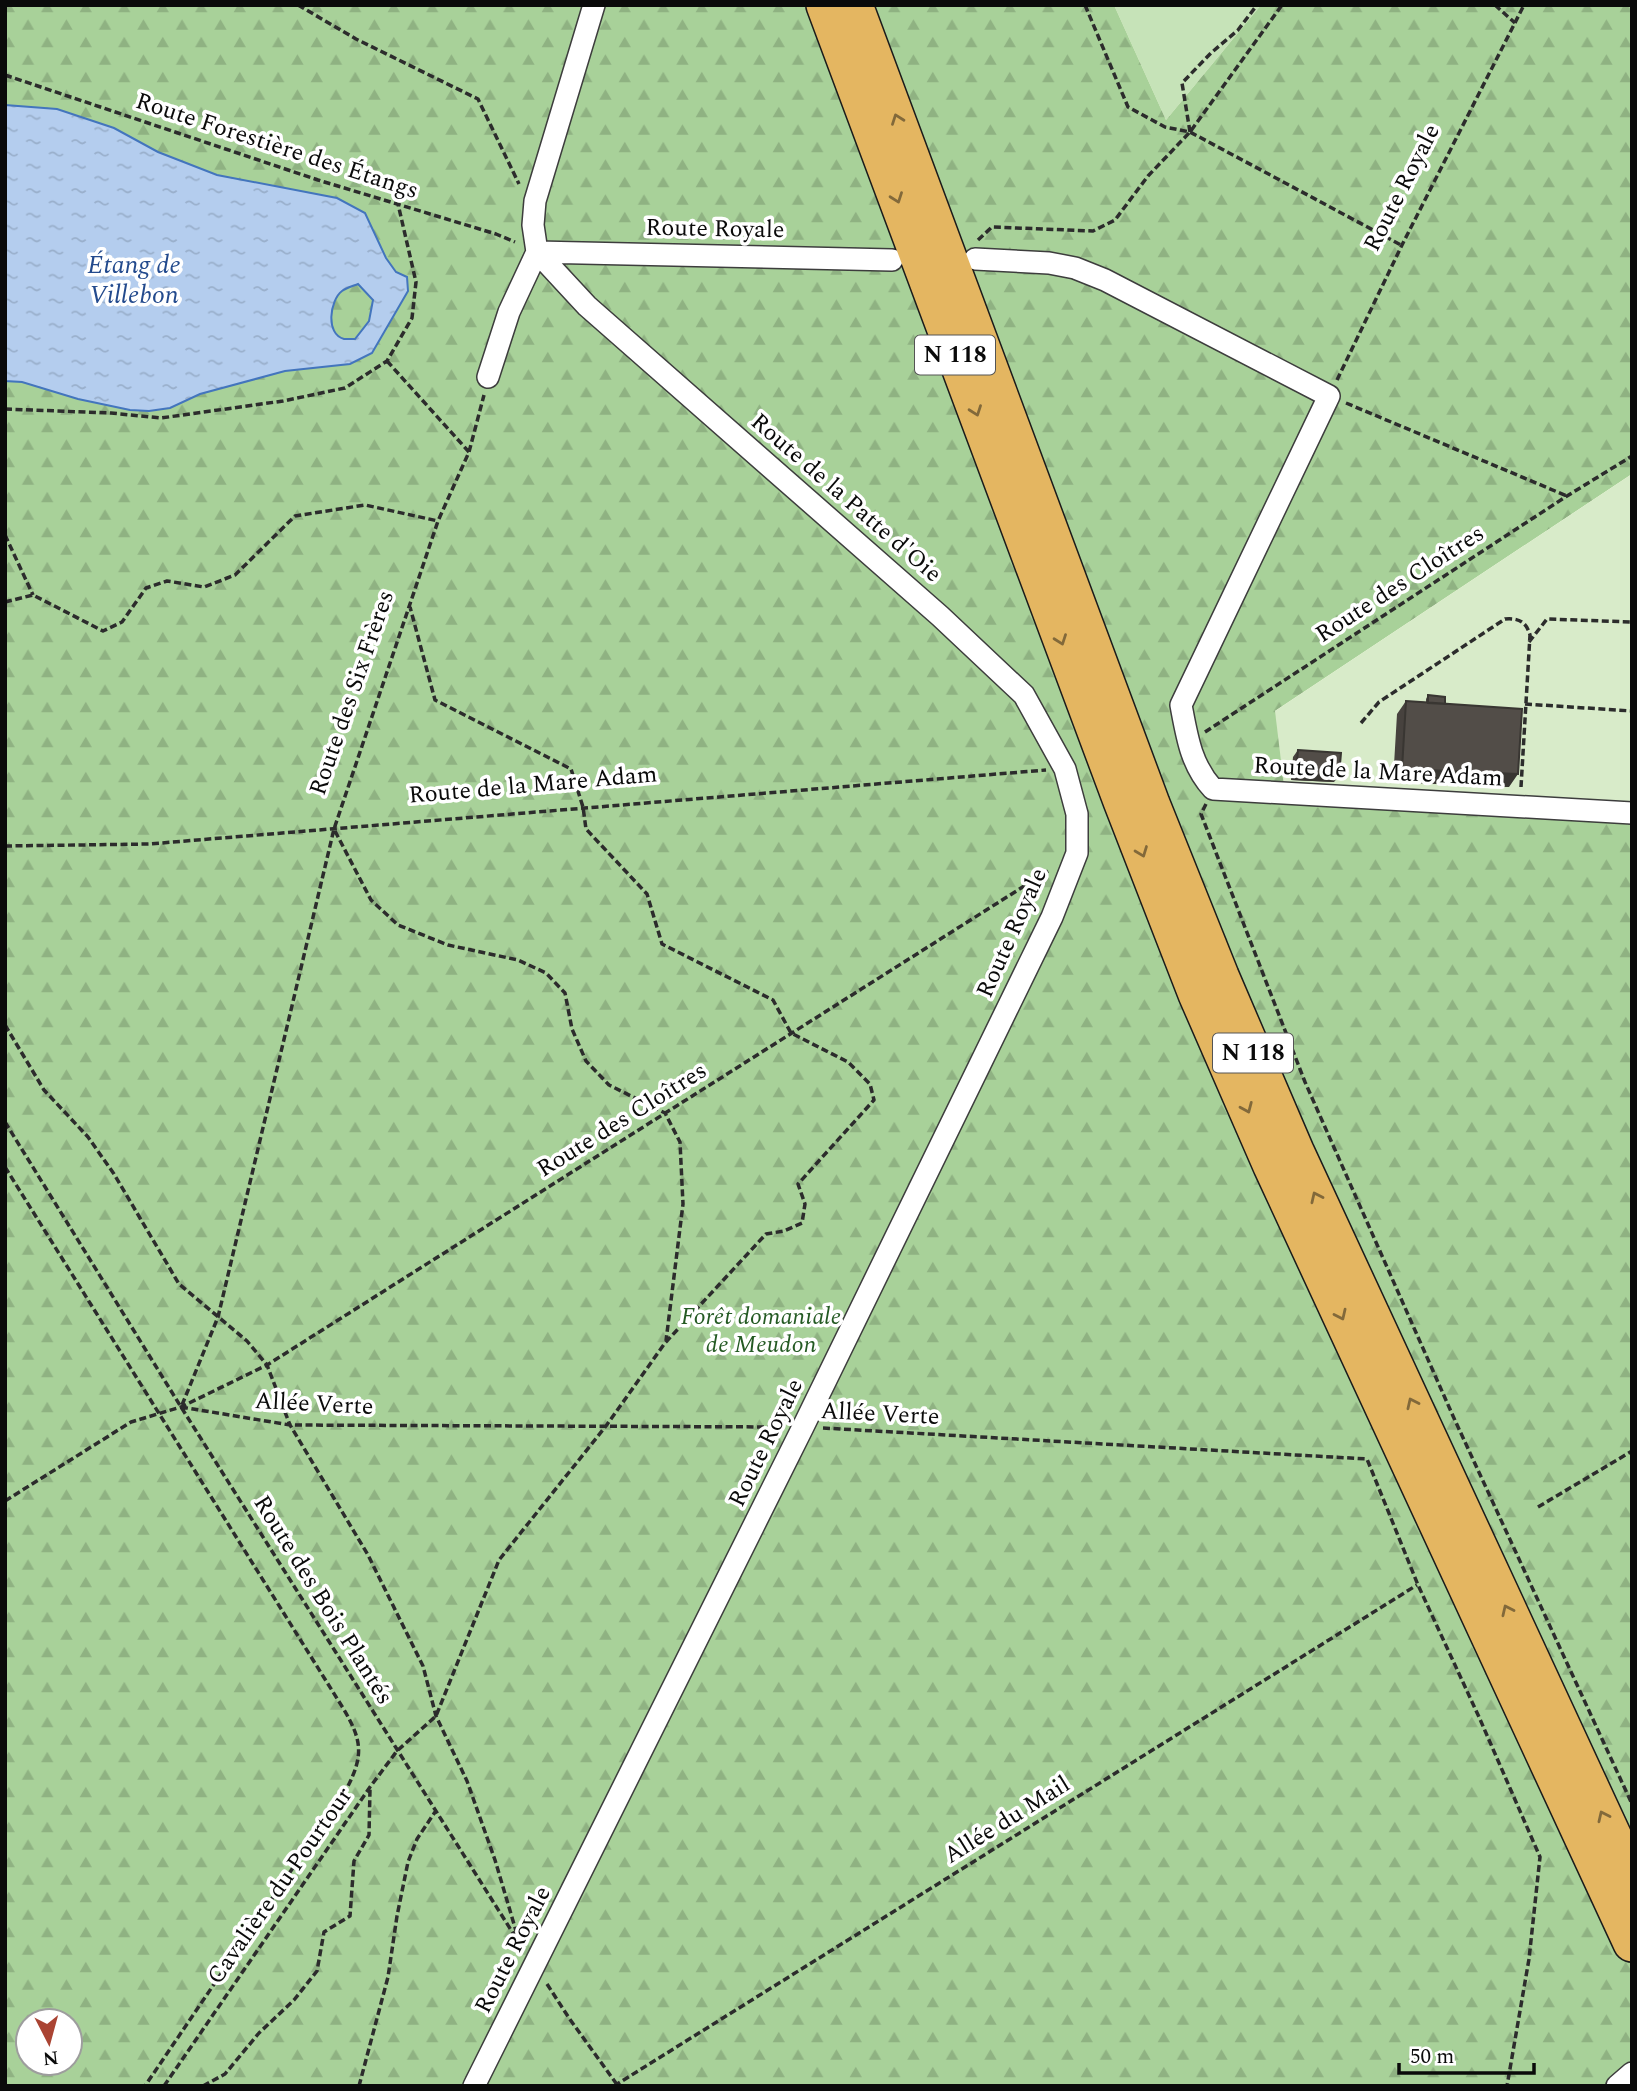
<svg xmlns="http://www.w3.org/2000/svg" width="1637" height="2091" font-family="Spectral,serif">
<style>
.green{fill:#c6e3b8}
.forest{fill:url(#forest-firs);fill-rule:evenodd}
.pitch{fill:#d8ebc9}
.water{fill:url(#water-ripples);stroke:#4375bd;stroke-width:2;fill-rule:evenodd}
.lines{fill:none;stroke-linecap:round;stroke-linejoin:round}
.street-casing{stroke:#3d3d3d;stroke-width:24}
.highway-casing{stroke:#1b1b1b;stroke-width:40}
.path{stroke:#2c2c2c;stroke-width:3.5;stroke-dasharray:7 3.5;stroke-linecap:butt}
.street{stroke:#fff;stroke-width:21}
.highway{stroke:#e4b661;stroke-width:37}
.wall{fill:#47423e}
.shaded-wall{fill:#393632}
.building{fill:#524d48;stroke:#393632;stroke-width:2}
.oneway{stroke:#82693a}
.labels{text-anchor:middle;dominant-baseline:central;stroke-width:7;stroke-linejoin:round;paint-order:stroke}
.shield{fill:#fff;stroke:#545454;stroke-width:2}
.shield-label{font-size:23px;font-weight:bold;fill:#0a0a0a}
.street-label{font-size:24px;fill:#0a0a0a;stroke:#fff}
.park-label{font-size:24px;font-style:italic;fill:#245a23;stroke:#fff}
.water-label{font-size:26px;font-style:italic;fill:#234a8d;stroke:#fff}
</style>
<defs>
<pattern id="forest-firs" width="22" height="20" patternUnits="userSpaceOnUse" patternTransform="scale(1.75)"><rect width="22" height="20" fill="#a8d199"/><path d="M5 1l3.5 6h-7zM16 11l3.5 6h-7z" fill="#8fb282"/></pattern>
<pattern id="water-ripples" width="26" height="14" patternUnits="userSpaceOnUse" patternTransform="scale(1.75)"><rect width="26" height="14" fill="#b4cdee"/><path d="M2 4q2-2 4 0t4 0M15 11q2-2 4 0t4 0" fill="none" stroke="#99afcb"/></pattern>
</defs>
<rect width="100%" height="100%" fill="#fdfdea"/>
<path class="green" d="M1114,5h147l-95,115z"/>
<path class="forest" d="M5,5h1109l52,115 95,-115h371v469l-357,237 357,95v1280h-1627v-1705l17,1 56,17 52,11 19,1 21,-3 30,-14 85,-23 65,-7 22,-11 24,-81 -10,-14 -21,-45 -28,-15 -120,-23 -59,-23 -44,-24 -109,-23zM28,2021h42v42h-42z
M358,284l15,15 -4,22 -14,18c-1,0 -10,0 -11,0 -19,-5 -14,-39 -2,-48 4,-3 11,-5 16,-7z"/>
<path class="pitch" d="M1632,474v332l-348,-20 -9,-75z"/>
<path class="water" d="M5,105l52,4 57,19 44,24 59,23 120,23 28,15 21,45 10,14 11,5 1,14 -36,62 -22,11 -65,7 -85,23 -30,14 -21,3 -19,-1 -52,-11 -56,-17 -17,-1zM358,284l15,16 -4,21 -14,18c-1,0 -10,0 -11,0 -19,-5 -14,-39 -2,-48 4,-3 11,-5 16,-7z"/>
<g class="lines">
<g class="street-casing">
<path id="street" d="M537,252l355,8
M975,259l74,4 26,5 30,12 224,116 -148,309c6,32 10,60 32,84l419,24
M488,377l21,-65 28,-60 -4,-27 2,-24 59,-196
M474,2086l329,-659 249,-510 25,-64v-39l-12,-45 -41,-74 -84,-79 -353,-310 -50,-54
M1617,2086l15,-13"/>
</g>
<g class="highway-casing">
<path id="highway" d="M825,5l297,796 75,193 75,172 360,777
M854,5l297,799 69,172 75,175 337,727"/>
</g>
<path class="path" d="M298,5l58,34 122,60 41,85
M1085,5l43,102 37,20 25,5 211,113
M1495,5l20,18
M5,75l313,105 178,54 19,8
M1190,132l-8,-49 29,-30 27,-23 19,-25
M978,240l14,-13 101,4 22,-11 33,-44 42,-44 92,-127
M387,361l82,91
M1337,380l65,-135 122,-240
M1346,403l221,93
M5,409l106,4 50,5 122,-17 62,-13 42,-27 25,-43 4,-36 -18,-78
M5,535l28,60
M5,602l28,-7 70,36 19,-9 24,-34 21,-7 37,6 31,-12 60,-59 70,-11 73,16
M1529,642l18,-23 85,3
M1525,704l107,7
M1361,723l18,-21 126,-83c13,-1 21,2 25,16l-9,152
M1205,732l362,-236 65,-40
M1206,804l-5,10 104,268 148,334 179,388
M335,831l36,69 27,25 50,20 70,15 28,13 19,20 7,36 14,32 23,24 56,28 15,29 3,62 -17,137
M5,846l144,-2 897,-74
M5,1025l39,65 44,47 26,37 65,110 68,57 20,24 23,60 78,130 55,111 13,50 31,65 28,79 24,81
M5,1122l176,285 342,542
M5,1167l338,541c19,32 21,47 4,80l-202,298
M182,1405l36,-88 116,-488 104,-308 31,-69 15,-57
M181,1407l109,18 493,2
M823,1428l544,31 51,126 61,132 61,140 -11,102 -22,127
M5,1501l126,-79 50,-15 86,-42 781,-494
M1538,1507l94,-56
M547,1984l22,34 49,68
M164,2086l206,-299 27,-36 39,-35 63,-156 107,-134 59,-83 101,-109 18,-3 18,-8 3,-19 -7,-20 76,-84 -4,-16 -22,-22 -57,-29 -18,-33 -111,-56 -15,-50 -61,-65 -3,-22 -12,-38 -136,-69 -25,-93
M203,2086l22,-12 34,-41 35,-33 23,-29 7,-39 26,-16 4,-55 15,-26 1,-46
M359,2086l29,-109 9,-61 11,-54 9,-23 18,-27
M614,2086l803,-501"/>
<use href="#street" class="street"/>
<use href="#highway" class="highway"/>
</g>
<path class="wall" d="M1428,695l17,9 64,83 -116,-5 4,-68 9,-13 20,1v-3z
M1298,750l36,32 -43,-2 2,-23z"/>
<path class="shaded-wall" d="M1402,769l116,5 -9,13 -116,-5z
M1296,773l43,3 -5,6 -43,-2z"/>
<path class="building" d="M1428,695l17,2v7l-17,-1z
M1406,701l116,8 -4,65 -116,-5z
M1298,750l43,3 -2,23 -43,-3z"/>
<defs><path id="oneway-chevron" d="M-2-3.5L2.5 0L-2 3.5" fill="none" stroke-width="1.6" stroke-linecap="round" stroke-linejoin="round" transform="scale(1.75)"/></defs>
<g class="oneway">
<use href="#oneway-chevron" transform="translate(897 119) rotate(-110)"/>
<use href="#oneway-chevron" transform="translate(897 198) rotate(70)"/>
<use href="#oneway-chevron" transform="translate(976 411) rotate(70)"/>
<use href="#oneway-chevron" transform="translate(1061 640) rotate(70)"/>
<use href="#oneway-chevron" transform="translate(1142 852) rotate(69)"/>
<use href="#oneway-chevron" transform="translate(1247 1108) rotate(67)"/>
<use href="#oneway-chevron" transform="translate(1316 1197) rotate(-115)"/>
<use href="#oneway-chevron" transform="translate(1341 1315) rotate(65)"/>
<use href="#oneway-chevron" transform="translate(1412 1403) rotate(-115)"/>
<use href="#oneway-chevron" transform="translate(1507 1610) rotate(-115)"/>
<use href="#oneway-chevron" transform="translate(1603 1816) rotate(-115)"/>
</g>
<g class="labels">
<g class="shield">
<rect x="915" y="335.5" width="80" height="39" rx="5"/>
<rect x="1213" y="1033.5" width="80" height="39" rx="5"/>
</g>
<g class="shield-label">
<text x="955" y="355">N 118</text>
<text x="1253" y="1053">N 118</text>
</g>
<g class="street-label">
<text transform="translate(277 146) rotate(18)">Route Forestière des Étangs</text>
<text transform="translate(1402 188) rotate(-63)">Route Royale</text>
<text transform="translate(715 229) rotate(1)">Route Royale</text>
<text transform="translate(846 498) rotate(41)">Route de la Patte d'Oie</text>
<text transform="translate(1400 584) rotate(-33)">Route des Cloîtres</text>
<text transform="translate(352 693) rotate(-71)">Route des Six Frères</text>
<text transform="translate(1378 772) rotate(3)">Route de la Mare Adam</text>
<text transform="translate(533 785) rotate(-5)">Route de la Mare Adam</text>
<text transform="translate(1012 933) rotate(-66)">Route Royale</text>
<text transform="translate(622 1120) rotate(-32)">Route des Cloîtres</text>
<text transform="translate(314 1404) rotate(3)">Allée Verte</text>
<text transform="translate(880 1414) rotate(3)">Allée Verte</text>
<text transform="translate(766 1443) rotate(-64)">Route Royale</text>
<text transform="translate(323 1600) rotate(58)">Route des Bois Plantés</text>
<text transform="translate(1007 1820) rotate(-32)">Allée du Mail</text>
<text transform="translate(280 1886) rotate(-55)">Cavalière du Pourtour</text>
<text transform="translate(513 1950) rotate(-63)">Route Royale</text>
</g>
<g class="park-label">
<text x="761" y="1317">Forêt domaniale<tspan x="761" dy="28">de Meudon</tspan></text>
</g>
<g class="water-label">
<text x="134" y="265">Étang de<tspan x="134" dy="30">Villebon</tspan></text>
</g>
</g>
<rect width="1637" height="2091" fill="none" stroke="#0a0a0a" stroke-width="14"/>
<g transform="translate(49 2042) rotate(174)"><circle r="33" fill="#ffffff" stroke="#9d9d9d" stroke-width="2"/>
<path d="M0-5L12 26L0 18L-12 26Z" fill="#aa4433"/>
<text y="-10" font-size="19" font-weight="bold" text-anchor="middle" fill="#0a0a0a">N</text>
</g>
<path d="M1399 2063v10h135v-10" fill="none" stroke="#0a0a0a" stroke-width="3.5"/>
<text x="1410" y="2063" font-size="21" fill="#0a0a0a" stroke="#ffffff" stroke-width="5" paint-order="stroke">50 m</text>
</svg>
